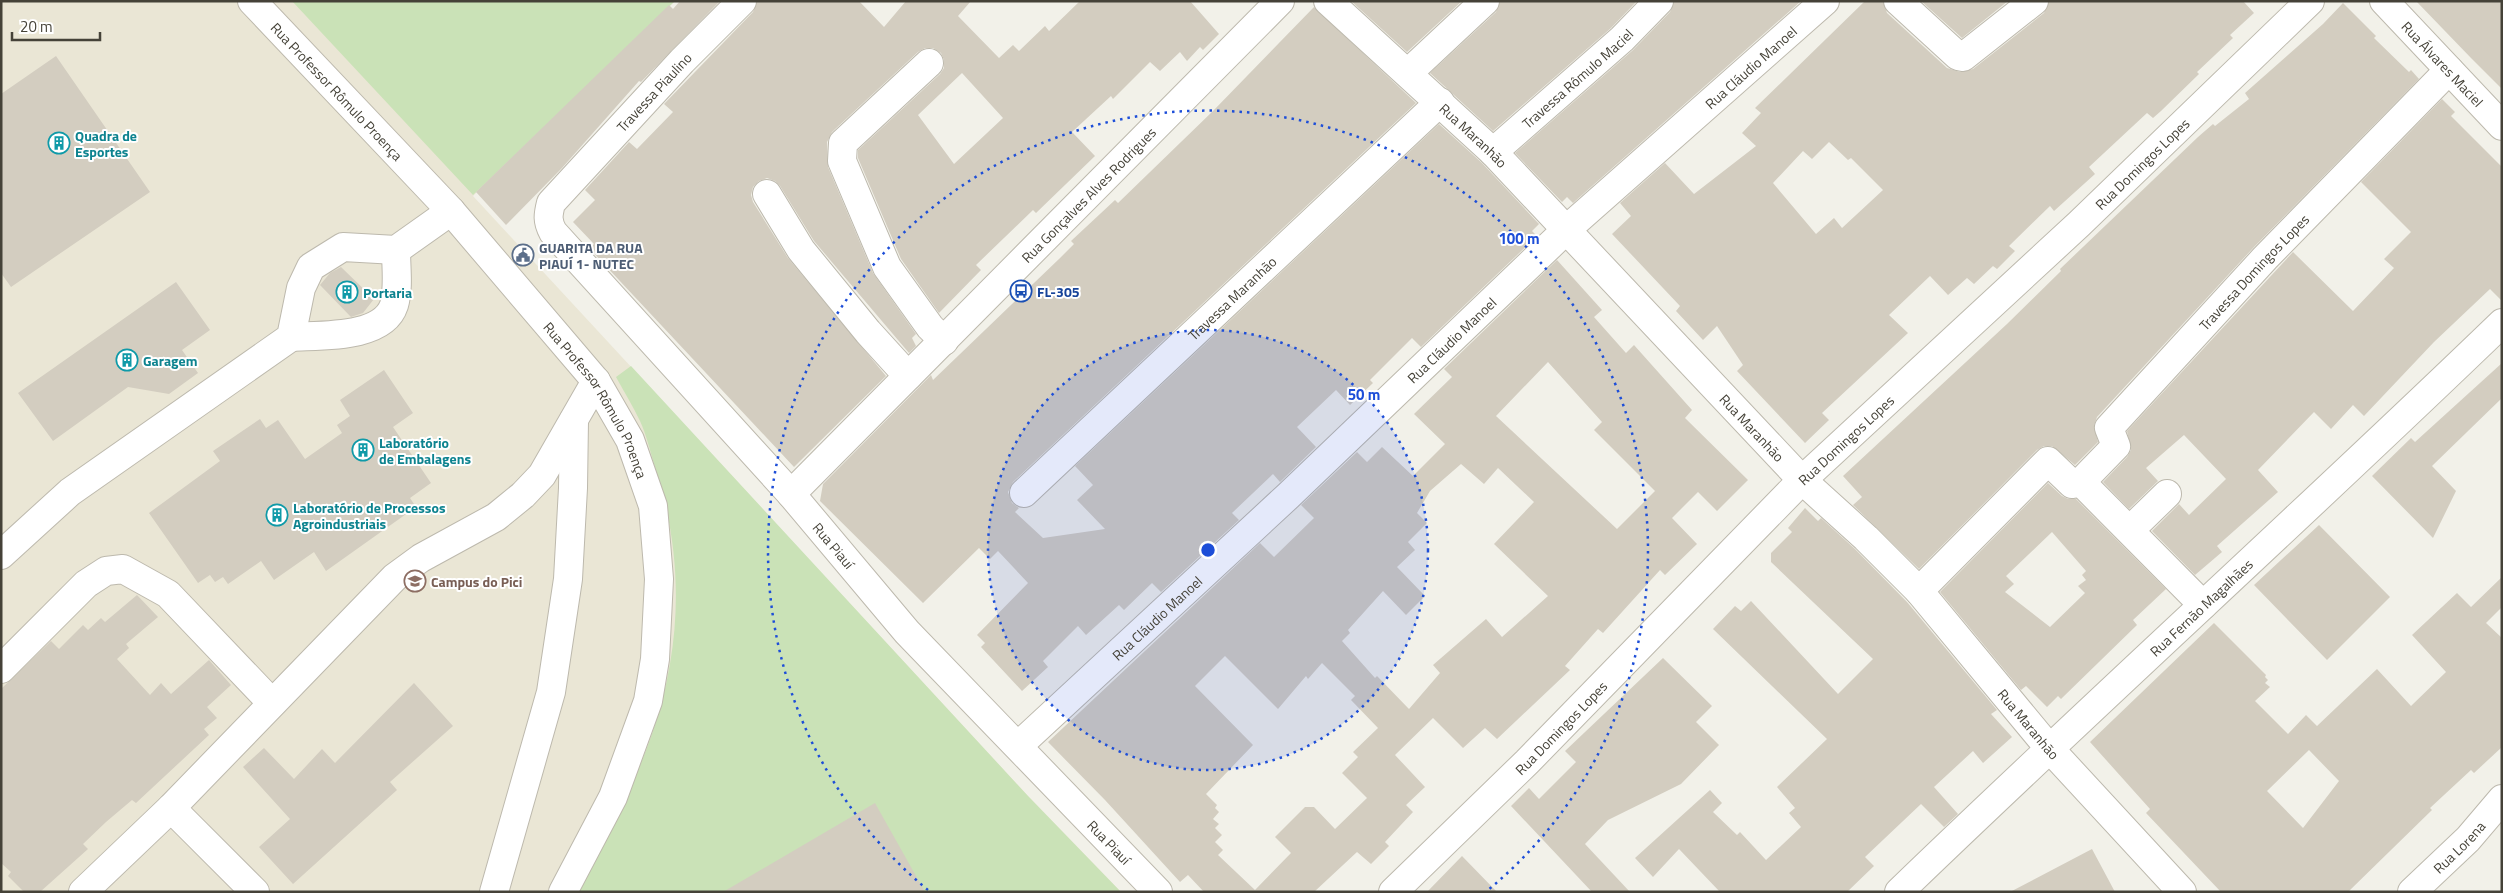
<svg xmlns="http://www.w3.org/2000/svg" width="2503" height="893" font-family="'Titillium Web',sans-serif">
<style>
.education{fill:#eae6d5}
.green{fill:#cae2b7}
.building{fill:#d3cdc0;fill-rule:evenodd}
.lines{fill:none;stroke-linecap:round;stroke-linejoin:round}
.minor-casing{stroke:#bdb9ad;stroke-width:30}
.minor{stroke:#fff;stroke-width:28}
.ring{fill:none;stroke:#1d4ed8;stroke-width:2.5;stroke-dasharray:2.5 5}
.labels{text-anchor:middle;dominant-baseline:central;stroke-width:4;stroke-linejoin:round;paint-order:stroke}
.street-label{font-size:14px;fill:#454238;stroke:#fff}
.culture-label{font-size:14px;font-weight:bold;fill:#0d838f;stroke:#fff;text-anchor:start}
.service-label{font-size:14px;font-weight:bold;fill:#4e5e75;stroke:#fff;text-anchor:start}
.transit-label{font-size:14px;font-weight:bold;fill:#164399;stroke:#fff;text-anchor:start}
.education-label{font-size:14px;font-weight:bold;fill:#785e54;stroke:#fff;text-anchor:start}
.centre{fill:#1d4ed8;stroke:#fff;stroke-width:2.5}
.ring-label{font-size:15px;text-anchor:middle;font-weight:bold;fill:#1d4ed8;stroke:#fff;stroke-width:4;stroke-linejoin:round;paint-order:stroke}
</style>
<rect width="100%" height="100%" fill="#f2f1e9"/>
<path class="education" d="M1,1h674l-202,195 555,600 93,96h-1120z"/>
<path class="green" d="M292,1h383l-202,194z
M631,366l397,430 93,96h-544c26,-52 56,-103 75,-158 31,-91 32,-179 2,-270 -4,-14 -8,-30 -14,-43 -7,-15 -16,-29 -24,-44z"/>
<path class="building" d="M680,1h40l-79,81 -2,-1 -77,87 -56,57 -30,-33 193,-187 4,4z
M757,1h102l25,26 22,-26h65l-13,15 41,42 14,-13 6,6 26,-25 4,5 31,-30h110l29,33 -16,16 -3,-3 -13,14 -7,-9 -20,19 -10,-9 -37,37 -2,-3 -39,36 23,24 -59,57 -3,-3 -57,55 5,5 -42,43 -38,-54 -43,-101v-8l82,-76 4,-6v-8l-3,-7 -8,-5h-8l-7,4 -86,80 -5,10 1,25 45,106 43,61 -4,4 4,8 -7,7 -95,-112 -34,-55 -5,-5 -8,-3 -8,3 -6,6 -2,8 2,7 35,56 98,118 -92,91 -205,-219 5,-4 -21,-22 22,-22 -10,-10 44,-48 8,7 36,-37 -9,-8 89,-92zM962,73l41,45 -49,46 -36,-49z
M1351,1h111l-55,51z
M1500,1h137l-26,27 -118,103 -63,-58 66,-61z
M1674,1h127l-228,202 -6,-6 -5,5 -47,-49 118,-103 37,-38z
M1865,1h18l4,12 60,55 13,4 13,-3 71,-56 5,-12h194l11,12 -24,22 3,3 -36,34 2,2 -38,37 -8,7 -6,-5 -58,54 6,7 -41,37 -4,-5 -41,40 6,5 -18,18 -4,-3 -19,18 -7,-6 -19,17 -18,-19 -41,39 19,18 -86,80 7,7 -24,23 -68,-72 6,-6 -26,-39 -14,14 -27,-29 4,-5 -68,-72 19,-18 -11,-13 45,-40 29,31 62,-48 -14,-13 19,-20 -6,-5zM1829,142l19,18 3,-2 32,32 -41,38 -8,-10 -18,16 -43,-51 30,-32 9,8z
M1921,1h87l-46,37z
M2416,1h86v88l-31,-31z
M2343,3l33,33 -2,2 35,34 2,-2 8,9 -165,168 -157,170 -3,9 4,16 -23,23 -23,-19h-8l-7,4 -118,119 -66,-64 9,-8 -19,-21 164,-152 54,-53 -1,-2 138,-132 15,-13 2,2 34,-27 -4,-6 78,-69z
M1314,7l102,96 -403,379 -5,10 4,11 7,5 -4,4 28,26 62,-9 -28,-29 16,-15 -18,-19 364,-342 43,39 57,61 -7,7 5,5 -116,111 -9,-9 -42,42 3,3 -23,22 -14,-15 -39,37 19,20 -36,35 -7,-8 -41,39 7,7 -78,72 -9,-9 -28,27 -5,-5 -33,30 -8,-9 -35,35 5,6 -26,24 -41,-44 4,-4 -8,-8 51,-52 -30,-32 -8,8 -11,-11 -56,55 -103,-102 3,-17 108,-109 2,5 126,-121 15,-15 -3,-3 44,-41 3,3 95,-92z
M56,56l94,136 -139,95 -10,-14v-179z
M2442,99l13,13 -4,4 51,51v134l-12,-12 -56,53 -70,74 -11,-11 -22,24 -17,-17 -56,58 20,22 -61,54 5,6 -27,23 -43,-44 27,-27 10,11 37,-36 -42,-44 -38,33 12,13 -29,28 -26,-27 24,-25 4,-7 -4,-19 166,-179 60,59 41,-43 -10,-9 27,-27 -50,-50z
M1557,260l45,50 -8,7 32,36 8,-8 58,65 -7,8 63,62 -31,31 -19,-19 -26,26 25,26 -32,31 -5,-5 -57,63 -5,-4 -33,37 5,4 -73,69 -12,-11 -22,20 -30,-30 -38,37 30,32 -19,18 7,7 -28,30 4,4 -18,18 -14,-12 -43,40h-110l-16,-17 -8,7 -75,-82 -57,-58 212,-199 14,14 40,-39 -13,-13 56,-53 10,10 15,-15 31,29 32,-32 -31,-30 38,-37 -8,-8zM1548,362l54,60 -8,8 61,61 -38,38 -121,-113zM1461,464l23,20 14,-16 36,34 -40,42 54,52 -46,41 -16,-18 -53,46 7,8 -31,36 -32,-33 -2,2 -33,-37 8,-8 -2,-3 35,-39 23,24 19,-19 -28,-29 18,-17 -7,-8 19,-19 -10,-10 13,-22zM1225,656l53,53 28,-33 2,3 14,-16 33,33 -4,4 27,28 -25,24 5,5 -16,16 25,25 -32,31 -21,-22h-9l-30,30 16,16 -36,37 -37,-35 5,-5 -8,-8 7,-7 -7,-7 4,-4 -6,-5 6,-7 -4,-4 2,-3 -11,-11 47,-49 -58,-59z
M341,267l33,32 -11,14 -12,4 -31,-32 10,-12z
M176,282l34,48 -28,20 16,23 -29,21 -41,-7 -75,54 -35,-48z
M2502,363v35l-70,68 24,25 -23,47 -61,-62 39,-38 4,4z
M384,370l29,43 -20,14 38,56 -21,15 6,9 -90,64 -12,-19 -40,28 -13,-19 -33,23 -5,-7 -8,5 -5,-7 -12,8 -49,-70 71,-52 -7,-10 47,-32 6,9 12,-8 27,39 37,-26 -5,-8 13,-9 -10,-16z
M2048,483l14,13 6,3h8l90,90 -33,31 4,5 -76,74 -3,-3 -11,11 -21,-21 -5,4 -81,-98zM2052,532l34,39 -4,4 4,5 -8,6 7,7 -35,34 -45,-35 9,-8 -8,-8z
M1805,508l13,13 3,-3 34,31 52,53 90,108 -6,4 21,23 -29,26 -10,-12 -39,36 24,27 -14,13 -23,-23 -56,53 9,9 -27,26h-127l-41,-43 -26,28 -18,-19 75,-68 12,13 -9,9 24,23 3,-3 26,28 35,-33 -12,-14 6,-5 -18,-21 50,-48 -114,-110 22,-23 6,5 10,-10 87,93 35,-35 -102,-97v-9l21,-21 -4,-4z
M2319,525l71,72 -63,63 -73,-75z
M2502,577v30l-16,16 16,15v109l-28,26 -3,-3 -41,38 2,2 -84,82h-127l-75,-79 4,-4 -60,-67 124,-119 52,52 -1,2 3,3 -3,3 5,4 -15,14 33,33 18,-19 11,11 60,-57 34,37 35,-34 -34,-37 45,-42 14,14zM2309,750l30,31 -36,47 -36,-37z
M137,595l21,22 -32,27 3,4 -12,11 33,36 11,-12 10,11 38,-34 22,25 -24,22 10,11 -13,11 5,6 -73,68 -4,-3 -26,22 -23,22 5,5 -48,43h-16l-16,-16 3,-4 -10,-9v-174l50,-48 8,8 24,-24 5,5 13,-12 4,4z
M1663,658l49,48 -16,16 23,23 -38,39 -73,36 -23,24 45,48h-38l-81,-86 18,-18 10,11 37,-37 -11,-11z
M414,683l39,43 -63,56 7,8 -104,94 -34,-37 31,-28 -47,-52 21,-19 30,31 28,-30 13,14z
M875,803l50,89h-202z
M2092,849l23,43h-105z
M1462,856l35,36h-70z"/>
<g class="lines">
<g class="minor-casing">
<g id="minor">
<path id="s1" d="M252,1l199,210 145,170 34,59 23,66 6,73 -4,80 -7,42 -35,96 -50,95"/>
<path id="s2" d="M742,1l-60,60 -131,142c-3,12 -4,18 2,29l238,262 116,138 251,260"/>
<path id="s3" d="M1328,1l165,151 309,328 64,58 53,53 130,157 133,144"/>
<path d="M1898,1l60,55 5,1 71,-56"/>
<path id="s4" d="M2384,1l118,125"/>
<path d="M929,63l-86,80 -1,18 45,106 43,60 14,14"/>
<path d="M1408,73l77,-72"/>
<path id="s5" d="M1493,152l129,-113 37,-38"/>
<path d="M767,194l34,56 67,82 40,44"/>
<path d="M291,337c29,-2 92,2 103,-32 5,-17 2,-37 2,-55"/>
<path d="M2081,482l122,123"/>
<path id="s6" d="M1024,493l416,-391"/>
<path id="s7" d="M791,494l489,-493"/>
<path d="M2130,530l37,-36"/>
<path d="M1,555l69,-63 221,-155 10,-49 10,-21 32,-20 53,3 55,-39"/>
<path id="s8" d="M1919,591l129,-130 24,23 9,-2 35,-36 -7,-18 156,-170 184,-188"/>
<path d="M1,669l85,-85 20,-13 17,-2 45,25 104,109"/>
<path id="s9" d="M1018,746l270,-250 279,-267 258,-228"/>
<path d="M171,808l84,84"/>
<path d="M83,892l88,-84 224,-231 26,-19 75,-41 27,-22 19,-20 54,-94"/>
<path d="M494,892l57,-200 17,-113 5,-91 1,-68"/>
<path id="s10" d="M1393,892l134,-130 275,-282 277,-256 231,-223"/>
<path id="s11" d="M1899,892c199,-192 404,-377 603,-569"/>
<path id="s12" d="M2412,892l56,-53 34,-40"/>
</g>
</g>
<use href="#minor" class="minor"/>
</g>
<circle cx="1208" cy="550" r="220" fill="#1d4ed8" fill-opacity=".12"/>
<g class="ring">
<circle cx="1208" cy="550" r="220"/>
<path d="M928 890A440 440 0 1 1 1488 890"/>
</g>
<defs>
<g id="building-ring" transform="scale(1.125)"><circle r="9.5" fill="#fff" stroke="#0f9aa8" stroke-width="1.5"/><path d="M-4-6H4V6H1V3H-1V6H-4ZM-2.5-4.3h1.7v1.8h-1.7ZM.8-4.3h1.7v1.8H.8ZM-2.5-1h1.7V.8h-1.7ZM.8-1h1.7V.8H.8Z" fill="#0f9aa8"/></g>
<g id="civic-ring" transform="scale(1.125)"><circle r="9.5" fill="#fff" stroke="#5c6f8a" stroke-width="1.5"/><path d="M-.6-6.5H3V-4.5H.6V-3L4-1V1h2V6H-6V1h2V-1L-.6-3ZM-1.2 2.5V6h2.4V2.5Z" fill="#5c6f8a"/></g>
<g id="bus-ring" transform="scale(1.125)"><circle r="9.5" fill="#fff" stroke="#1a4fb4" stroke-width="1.5"/><path d="M-5-6H5V4H4V6H2V4H-2V6H-4V4H-5ZM-3.5-4V0h7V-4ZM-3.5 1.2v1.5H-2V1.2ZM2 1.2v1.5H3.5V1.2Z" fill="#1a4fb4"/></g>
<g id="university-ring" transform="scale(1.125)"><circle r="9.5" fill="#fff" stroke="#8d6e63" stroke-width="1.5"/><path d="M0-5L7-2L0 1L-7-2ZM-4 1L0 2.5L4 1V4Q0 6-4 4Z" fill="#8d6e63"/></g>
</defs>
<g fill-rule="evenodd">
<use href="#building-ring" x="59" y="143"/>
<use href="#civic-ring" x="523" y="255"/>
<use href="#bus-ring" x="1021" y="291"/>
<use href="#building-ring" x="347" y="292"/>
<use href="#building-ring" x="127" y="360"/>
<use href="#building-ring" x="363" y="450"/>
<use href="#building-ring" x="277" y="515"/>
<use href="#university-ring" x="415" y="581"/>
</g>
<g class="labels">
<g class="street-label">
<text stroke="none"><textPath href="#s4" startOffset="86">Rua Álvares Maciel</textPath></text>
<text stroke="none"><textPath href="#s9" startOffset="999">Rua Cláudio Manoel</textPath></text>
<text stroke="none"><textPath href="#s5" startOffset="112">Travessa Rômulo Maciel</textPath></text>
<text stroke="none"><textPath href="#s1" startOffset="124">Rua Professor Rômulo Proença</textPath></text>
<text transform="translate(654 92) rotate(-47)">Travessa Piaulino</text>
<text stroke="none"><textPath href="#s3" startOffset="198">Rua Maranhão</textPath></text>
<text stroke="none"><textPath href="#s10" startOffset="1045">Rua Domingos Lopes</textPath></text>
<text stroke="none"><textPath href="#s7" startOffset="422">Rua Gonçalves Alves Rodrigues</textPath></text>
<text stroke="none"><textPath href="#s8" startOffset="508">Travessa Domingos Lopes</textPath></text>
<text stroke="none"><textPath href="#s6" startOffset="285">Travessa Maranhão</textPath></text>
<text stroke="none"><textPath href="#s9" startOffset="594">Rua Cláudio Manoel</textPath></text>
<text stroke="none"><textPath href="#s1" startOffset="529">Rua Professor Rômulo Proença</textPath></text>
<text stroke="none"><textPath href="#s3" startOffset="602">Rua Maranhão</textPath></text>
<text stroke="none"><textPath href="#s10" startOffset="640">Rua Domingos Lopes</textPath></text>
<text stroke="none"><textPath href="#s2" startOffset="729">Rua Piauí</textPath></text>
<text stroke="none"><textPath href="#s11" startOffset="415">Rua Fernão Magalhães</textPath></text>
<text stroke="none"><textPath href="#s9" startOffset="189">Rua Cláudio Manoel</textPath></text>
<text stroke="none"><textPath href="#s3" startOffset="1008">Rua Maranhão</textPath></text>
<text stroke="none"><textPath href="#s10" startOffset="235">Rua Domingos Lopes</textPath></text>
<text stroke="none"><textPath href="#s2" startOffset="1134">Rua Piauí</textPath></text>
<text stroke="none"><textPath href="#s12" startOffset="65">Rua Lorena</textPath></text>
</g>
<g class="culture-label">
<text x="75" y="135">Quadra de<tspan x="75" dy="16">Esportes</tspan></text>
<text x="363" y="292">Portaria</text>
<text x="143" y="360">Garagem</text>
<text x="379" y="442">Laboratório<tspan x="379" dy="16">de Embalagens</tspan></text>
<text x="293" y="507">Laboratório de Processos<tspan x="293" dy="16">Agroindustriais</tspan></text>
</g>
<g class="service-label">
<text x="539" y="247">GUARITA DA RUA<tspan x="539" dy="16">PIAUÍ 1- NUTEC</tspan></text>
</g>
<g class="transit-label">
<text x="1037" y="291">FL-305</text>
</g>
<g class="education-label">
<text x="431" y="581">Campus do Pici</text>
</g>
</g>
<circle cx="1208" cy="550" r="8" class="centre"/>
<g class="ring-label">
<text x="1519" y="244">100 m</text>
<text x="1364" y="400">50 m</text>
</g>
<rect width="2503" height="893" fill="none" stroke="#454238" stroke-width="5"/>
<path d="M12 32v8h88v-8" fill="none" stroke="#454238" stroke-width="2.5"/>
<text x="20" y="32" font-size="15" fill="#454238" stroke="#ffffff" stroke-width="4" paint-order="stroke">20 m</text>
</svg>
